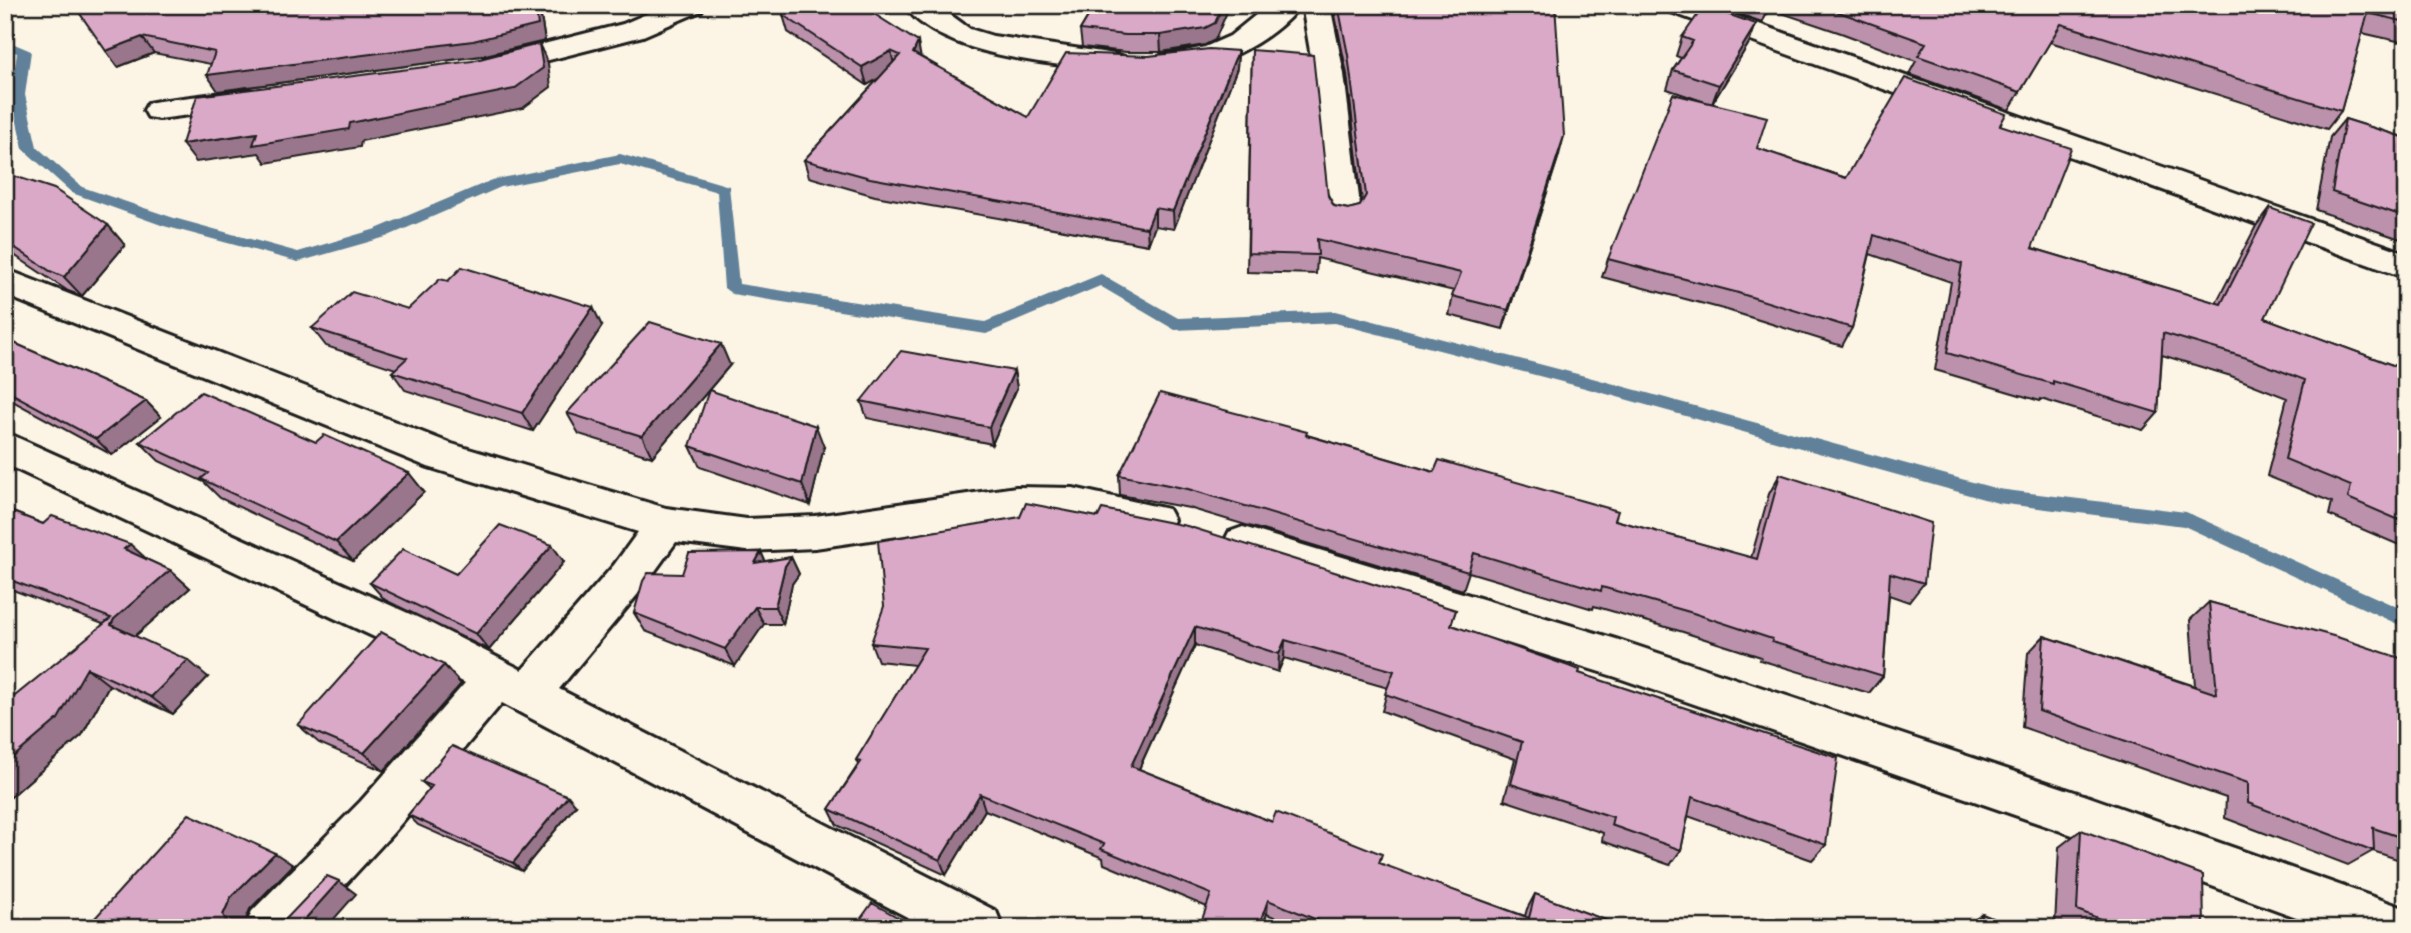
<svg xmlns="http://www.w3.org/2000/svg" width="2411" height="933" font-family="Mali,sans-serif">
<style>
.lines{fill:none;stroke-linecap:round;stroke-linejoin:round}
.stream{fill:#618199;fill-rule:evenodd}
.minor-casing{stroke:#1c1c1c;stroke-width:6}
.minor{fill:#fcf5e5;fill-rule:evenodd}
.wall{fill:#bb91ac;stroke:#1c1c1c;stroke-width:2}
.shaded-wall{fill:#99768c;stroke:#1c1c1c;stroke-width:2}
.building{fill:#daa9c8;stroke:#1c1c1c;stroke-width:2}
</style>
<rect width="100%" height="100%" fill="#fcf5e5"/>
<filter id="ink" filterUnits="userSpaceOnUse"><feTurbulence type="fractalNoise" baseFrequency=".0143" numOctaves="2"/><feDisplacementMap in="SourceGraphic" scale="14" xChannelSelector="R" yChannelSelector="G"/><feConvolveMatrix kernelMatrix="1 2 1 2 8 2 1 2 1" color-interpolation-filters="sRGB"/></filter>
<g filter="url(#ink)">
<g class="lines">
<path class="stream" d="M5,40l26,11 -6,44 12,52 45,40 92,31 124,34 78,-23 116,-49 128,-26 109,32 10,98 246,38 116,-48 77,44 157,-7 250,65 413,113 188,23 220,99v17l-222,-102 -186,-23 -413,-115 -250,-65 -160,7 -75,-44 -114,48 -254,-40 -8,-6 -7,-96 -97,-28 -119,23 -115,50 -88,25 -134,-36 -92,-33 -49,-44 -12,-54 6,-42 -12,-4z"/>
<g class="minor-casing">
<path id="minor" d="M667,5h38l-4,6 -58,25 -149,38 -10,-3 -5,-6 5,-6 139,-35z
M904,5h33l33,24 23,7 122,18 10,3 5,6 -5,6 -10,3c-59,-9 -175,-14 -211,-67z
M1268,5h32c-24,35 -97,74 -139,63l-5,-6 5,-6 44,-9 25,-11z
M1302,5h28l14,69 17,140 -4,8 -12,3 -12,-3 -4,-8 -15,-140z
M1664,5h41l701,248v25l-738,-267z
M247,90l11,2 4,7 -4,7 -99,13 -11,-2 -4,-7 4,-7 11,-2z
M5,269l447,175 214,64 81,11 68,-3 201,-29 57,1 95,21 6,11 -6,11 -14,5 -81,-16 -57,-1 -201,29 -68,3 -71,-9 -34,47 -83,100 437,222 7,17h-75l-426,-225 -109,130 -88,95h-60l7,-17 109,-110 104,-118 -65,-34 -395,-185v-32l425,191 92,47 92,-105 24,-33 -210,-65 -423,-172z
M1243,527l373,112 468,156 309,109 13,5v19h-80l-242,-89 -468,-162 -387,-121 -6,-12 6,-12z"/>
</g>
<use href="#minor" class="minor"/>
</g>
<path class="wall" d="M74,5h465l6,36 -64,15 -263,35 -7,-27 -57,-11 -36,14z
M1095,5l120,35 -10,5 -44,7h-35l-44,-5 -2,-17z
M1333,5h222l4,150 -56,174 -54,-14 5,-24 -137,-33 -1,16 -69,-2 5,-222 82,156 14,3 12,-3 2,-5 -15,-127z
M1714,5h692v38l-44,-10 -21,78 -14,18 -277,-87 -41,68 -100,-36 7,-13 -75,-28 -71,-24 -8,13z
M783,15l138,42 107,60 121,-61 89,-5 -1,17 -63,161 -19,-3 -7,19 -273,-49 -66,-19 -5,-17 75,-82 -12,7 -79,-53z
M1756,24l-7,19 -37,61 45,44 89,30 154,-53 32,123 184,55 40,-77 14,-18 -5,110 130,48 11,-35v217l-77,-33 3,-13 -65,-26 20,-78 -56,-22 -69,-21 -4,58 -15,17 -102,-31 -1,2 -105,-31 16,-88 -81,-28 -18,74 -10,18 -115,-36 -125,-33 6,-18 103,-155 -44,-15 6,-19 8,-12 -5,-2 6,-19z
M2345,119l61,19v103l-90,-31 14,-73z
M5,173l120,72 -43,51 -14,-5 -63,-42z
M408,309l194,17 -69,105 -128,-41 -13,-18 4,-3 -70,-23 -14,-18z
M5,339l141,62 15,16 -49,38 -107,-58z
M730,365l-78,92 -73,-23 -12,-21z
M1014,371l3,17 -25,56 -125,-26 -6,-17z
M1307,435l127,37 181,48 136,38 18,-64 11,-20 144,109 -15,19 -20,-7 -6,81 -14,17 -109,-33 1,-3 -78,-25 -89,-26 -1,3 -124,-37 -6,18 -274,-82 -69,-13 -1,-20z
M140,442h176l93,31 15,19 -71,69 -133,-63 -16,-16 -45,-21z
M690,446l134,1 -14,58 -110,-38z
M5,509l38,15 105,36 22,10 20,18 -55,48 73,41 -35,37 -64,-29 -27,50 -77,67 98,-178 -98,-37z
M552,545l12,17 -75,88 -104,-50 -15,-17 86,-9z
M761,552l4,9 26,-4 8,17 -7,10 -9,40h-19l-29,42 -90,-35 -11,-18 48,-39z
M2209,602l197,58v202l-33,-11 -25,14 -123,-47 1,-20 -204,-71 6,-74 16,-17 151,50 -5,-66z
M1456,610l-5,15 128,48 247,172 -14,15 -124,-44 -7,34 -11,15 -68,-24 1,-8 -99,-33 11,-41 -133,-48 6,-23 -104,-30 -6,14 -83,-27 -56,124 240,95 146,52 2,-7 8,-15 92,34h-327l-33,-14 -60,-7 -103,-43 -1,-6 -118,-48 -39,65 -109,-50 -8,-16 29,-44 -2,-5 59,-95 -37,-4 -7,-18z
M444,665l17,19 -77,87 -65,-28 -21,-18z
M422,782l154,23 -54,66 -104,-46 -10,-10 22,-26z
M2081,830l123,98h-143l-6,-3 4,-78z
M1982,914l34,14h-45l1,-6z"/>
<path class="shaded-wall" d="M535,5h4l6,36 -64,15 -263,35 -11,-16z
M1223,5h7l-15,35 -10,5 -44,7 -1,-17z
M1769,5h3l-10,17z
M1756,24l-7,19 -37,61 7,-19z
M142,37l12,16 -36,14 -12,-16z
M918,42l3,17 -8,-6z
M539,44l9,19 3,24 -28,21 -162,33 -1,6 -94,16 -7,-10 -63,9 -14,-18 75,-11 93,-10z
M5,50l6,7 -6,13z
M891,51l4,18 -28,16 -5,-18z
M1238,51l-1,17 -63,161 -1,-18z
M1564,136l-5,19 -56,174 5,-19z
M1155,208v18l-7,19 -1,-17z
M108,225l17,20 -43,51 -18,-19z
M593,307l9,19 -69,105 -11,-18z
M721,344l9,21 -78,92 -10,-21z
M1014,371l3,17 -25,56 -3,-17z
M146,401l15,16 -49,38 -16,-16z
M816,426l8,21 -14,58 -8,-21z
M409,473l15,19 -71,69 -17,-19z
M130,544l20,18 -26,-13z
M552,545l12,17 -75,88 -13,-16z
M761,552l8,18 -14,-7z
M791,557l8,17 -7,10 -9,40 -8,-17 10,-41z
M170,570l20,18 -55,48 -24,-11 3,-6z
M755,607l9,17 -29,42 -10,-17z
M1195,627v18l-62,137 -2,-16z
M1285,640l-1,18 -6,14 1,-18z
M188,660l20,17 -35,37 -22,-17z
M444,665l17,19 -77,87 -20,-18z
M87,668l22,17 -27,50 -77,67v-38z
M980,794l5,16 -39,65 -6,-15z
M568,796l8,9 -54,66 -9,-8z
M275,853l18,12 -43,44 -7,18 -18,-8 -2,-4 8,-18z
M339,881l17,13 -30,34h-29z
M1268,900l-1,14 -5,14h-4z"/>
<path class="building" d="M74,5h461l3,20 -65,16 -266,34 8,-23 -73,-15 -36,14z
M783,5h77l58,37 -5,11 115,64 38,-64 83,3 60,-7 29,2 -65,160 -18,-3 -8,20 -277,-50 -66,-18 96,-105 -9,-4 -29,16 -79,-52z
M1095,5h128l-8,18 -10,5 -45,7h-35l-45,-5z
M1338,5h217l9,131 -56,174 -56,-14 9,-23 -144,-34 1,16 -70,-2 4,-203 61,5 15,141 6,10 14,3 12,-3 6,-11 -18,-140z
M1819,5h587v17l-38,-9 -27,98 -280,-87 -41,68 -102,-36 8,-13z
M1704,6l52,18 -37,61 -46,-15 20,-29 -11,-4z
M539,44l4,24 -29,21 -164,34 -1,6 -96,16 4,-12 -75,11 15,-48 275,-35z
M1905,78l101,36 -6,11 71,23 -39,100 189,56 49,-96 41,15 -46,95 141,52v153l-58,-25 3,-12 -66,-27 20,-79 -58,-22 -84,-25 -5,80 -105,-32v3l-106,-31 15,-89 -88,-29 -22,93 -117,-36 -127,-33 65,-165 94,23 -10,31 89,30z
M2345,119l61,19v79l-74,-25z
M5,173l49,16 54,36 -44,52 -14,-6 -45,-30z
M462,267l131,40 -71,106 -130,-41 15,-14 -95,-30 40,-36 56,17 32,-30 8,2z
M650,322l71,22 -79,92 -75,-23z
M5,339l141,62 -50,38 -91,-49z
M901,351l113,20 -25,56 -128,-26z
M709,390l107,36 -14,58 -112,-38z
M201,392l115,50 8,-7 85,38 -73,69 -135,-63 7,-6 -68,-31z
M1160,393l147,39 -1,3 128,37 5,-12 179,51 -3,9 142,39 23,-85 151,49 -7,60 -34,-10 -7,103 -111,-34v-3l-79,-26 -91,-26 -1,4 -127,-38 -6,19 -280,-83 -69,-14z
M1026,503l72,14 4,-8 85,17 269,84 -5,15 129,45 -1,3 259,85 -12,87 -134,-48 -11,53 -70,-25 2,-8 -102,-33 11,-42 -137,-48 9,-23 -109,-31 -6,14 -84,-27 -64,139 141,56 4,-10 106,42 -3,9 150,55 6,-24 92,34h-290l-69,-28 -10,28h-59l12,-34 -110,-45 3,-5 -124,-50 -40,66 -111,-51 32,-47 -5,-2 69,-112 -54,-5 13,-37 -6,-65 142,-24z
M5,509l38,15 9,-8 78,28 -6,5 46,21 -56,49 -3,6 77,35 -37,37 -64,-29 -29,51 -53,45v-60l106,-86 -106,-40z
M500,525l52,20 -76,89 -106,-51 33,-34 53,25z
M761,552l-6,11 36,-6 -6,9 -10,41h-20l-30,42 -91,-36 9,-32 5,-8 34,1 7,-21z
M2209,602l128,35 69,23v179l-33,-11 1,23 -126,-48v-20l-209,-72 5,-75 173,58z
M381,632l63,33 -80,88 -66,-28z
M452,746l116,50 -55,67 -105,-48 24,-29 -10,-4z
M189,814l86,39 -44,44 -8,18 2,4h61l41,-43 12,5 -42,47h-211z
M2081,830l122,45 1,53h-81l-46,-18z
M872,903l45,25h-63z
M1982,914l34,14h-35z"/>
</g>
<rect width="2411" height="933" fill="none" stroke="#fcf5e5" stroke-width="28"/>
<rect x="14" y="14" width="2383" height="905" fill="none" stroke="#1c1c1c" stroke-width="2.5" filter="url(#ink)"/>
</svg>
